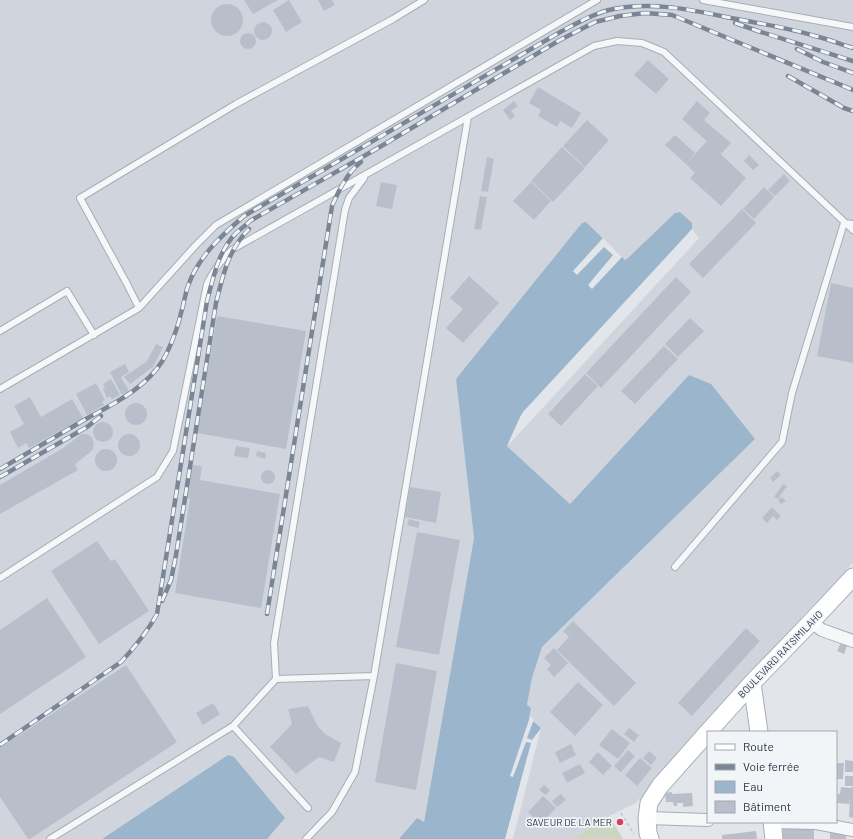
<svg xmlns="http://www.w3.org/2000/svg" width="853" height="839" font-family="Barlow,sans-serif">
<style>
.built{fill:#d0d5dd}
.green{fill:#c8d6c2}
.water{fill:#9bb5cd}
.pier{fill:#e2e6eb}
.building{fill:#b9bfca}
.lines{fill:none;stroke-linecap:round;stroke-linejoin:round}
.lane-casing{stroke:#a7adb6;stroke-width:8}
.street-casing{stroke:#a7adb6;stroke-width:14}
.secondary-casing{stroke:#a7adb6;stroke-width:19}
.path{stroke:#c0c4ca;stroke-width:1.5;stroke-dasharray:3 3;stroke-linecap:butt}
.lane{stroke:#f5f7f9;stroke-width:6}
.street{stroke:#f5f7f9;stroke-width:12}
.secondary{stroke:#fff;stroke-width:17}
.rail-casing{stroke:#7a8696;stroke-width:4.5}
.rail{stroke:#f2f5f8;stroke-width:3;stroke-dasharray:9;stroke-linecap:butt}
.poi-dot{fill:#d8405d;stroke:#f2f5f8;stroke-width:1.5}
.labels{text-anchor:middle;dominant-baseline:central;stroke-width:3.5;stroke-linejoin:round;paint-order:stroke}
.street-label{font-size:10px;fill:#293445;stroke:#f2f5f8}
.poi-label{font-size:10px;fill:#293445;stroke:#f2f5f8;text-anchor:end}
</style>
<rect width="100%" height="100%" fill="#e2e6eb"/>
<path class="built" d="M0,0h853v563l-104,111 -113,129 -27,13 -37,23h-59l28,-111 -12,-10 -2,-13 5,-27 10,-31 213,-208 -66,-64 -119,129 -63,-58 20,-21 172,-187 -20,-25 -49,51 -174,114 18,160 -50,284 -15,17h-142l-39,-84 -126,84h-102z"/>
<path class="green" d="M609,816l14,23h-51z"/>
<path class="water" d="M680,212l12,11v6l-169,183 -3,5 -13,29 63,58 119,-129 22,9 44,55 -213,208 -10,31 -5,27 4,3 -2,10 12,10 -9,12 -1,3 -26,96h-106l18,-21 7,4 50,-284 -18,-159 126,-156 4,-1 39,38 2,-1 48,-46z
M228,755l6,2 51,61 -18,21h-165z"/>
<path class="pier" d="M603,238l19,19 -30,32 -4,-4 25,-30 -9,-8 -27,28 -4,-4z
M531,714v3l3,2 -7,19 5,2 -1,3 -5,-1 -13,35 -3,-1z"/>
<path class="building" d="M244,0h34l-25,14z
M289,0l13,22 -16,10 -13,-22z
M318,0h14l3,5 -11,6z
M211 20a16 16 0 1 1 32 0a16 16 0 1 1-32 0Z
M254 31a9 9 0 1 1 18 0a9 9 0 1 1-18 0Z
M240 41a8 8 0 1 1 16 0a8 8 0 1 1-16 0Z
M648,60l21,19 -13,15 -22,-19z
M538,87l43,26 -9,15 -12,-7 -3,6 -19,-11 3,-6 -12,-7z
M514,101l4,5 -7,5 4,5 -5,4 -7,-10z
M697,101l13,12 -6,7 27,23 -10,11 -39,-35z
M587,120l22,20 -24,27 -22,-21z
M675,135l20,18 -9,11 -21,-19z
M707,141l39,37 -25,28 -31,-28 5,-5 -9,-9z
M562,147l23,21 -32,34 -22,-21z
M749,155l10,10 -6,5 -9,-9z
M487,157l7,2 -6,33 -7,-1z
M784,174l6,7 -15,15 -7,-6z
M381,182l16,3 -5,24 -16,-3z
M531,182l20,19 -17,19 -21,-19z
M764,187l10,10 -20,22 -11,-10z
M480,196l7,1 -6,33 -7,-1z
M742,209l14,14 -53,55 -14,-14z
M469,276l30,27 -36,40 -17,-15 17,-19 -13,-11z
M676,277l15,15 -90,96 -15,-15z
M831,283l22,5v75l-36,-7z
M217,316l89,15 -20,118 -89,-16z
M690,318l14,13 -26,26 -13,-13z
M156,344l7,3 -10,20 -23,17 -6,-7 23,-16z
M664,346l14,13 -43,45 -14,-13z
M125,364l4,8 -8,5 8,14 -7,4 -12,-23z
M585,374l13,12 -37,40 -13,-12z
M111,379l9,16 -8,4 -2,-3 -3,2 -4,-9 2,-1 -2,-4z
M96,383l9,17 -3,2 2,3 -17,10 -11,-21z
M30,397l11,20 31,-18 11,19 -54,30 -3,-5 -8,5 -8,-16 14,-8 -10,-18z
M125 414a11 11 0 1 1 22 0a11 11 0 1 1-22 0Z
M93 432a10 10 0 1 1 20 0a10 10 0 1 1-20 0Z
M118 445a11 11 0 1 1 22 0a11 11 0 1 1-22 0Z
M81,434h6l5,3 2,6 -1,6 -4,4 -14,11 3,6 -78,44v-29l65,-38z
M236,446l14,2 -2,10 -14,-2z
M95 460a11 11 0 1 1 22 0a11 11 0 1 1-22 0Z
M257,451l9,2 -1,6 -9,-3z
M192,465l10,1 -2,14 80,14 -19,114 -86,-15 15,-94 -3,-1z
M261 477a7 7 0 1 1 14 0a7 7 0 1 1-14 0Z
M777,471l4,4 -8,7 -3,-4z
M783,484l4,2 -9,13 -4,-2z
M410,487l31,5 -5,31 -31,-6z
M782,497l4,4 -5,3 -3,-4z
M772,507l9,9 -4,4 -4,-4 -6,7 -5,-5z
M409,519l11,3 -2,6 -11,-3z
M417,532l43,8 -21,115 -43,-8z
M97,541l14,20 4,-2 34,52 -50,33 -48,-73z
M47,598l39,59 -86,57v-84z
M573,621l63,62 -22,23 -57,-56 12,-13 -6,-6z
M746,628l14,13 -68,75 -14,-13z
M841,643l6,3 -3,8 -7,-3z
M554,648l14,15 -14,14 -7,-8 4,-4 -7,-7z
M396,663l41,8 -21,119 -41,-8z
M126,665l51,77 -147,97h-2l-28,-42v-49z
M578,682l25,23 -28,31 -25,-24z
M213,703l7,11 -17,11 -7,-12z
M308,706l9,19 8,9 16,9 -7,19 -15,-5 -23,17 -26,-27 22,-23 -4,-15z
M629,728l10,7 -5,7 -10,-8z
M612,729l18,14 -12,16 -19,-14z
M571,744l5,11 -16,8 -5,-11z
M628,750l7,6 -14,16 -7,-6z
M649,751l8,7 -6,7 -8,-7z
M598,752l14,14 -9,9 -14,-13z
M640,758l12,10 -15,18 -12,-11z
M845,760l8,1v11h-8z
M836,763h8l-1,16h-7z
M580,764l5,9 -18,10 -5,-10z
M845,776h8v10h-8z
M544,785l6,5 -4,5 -7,-5z
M841,787l10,1v-1h2v31l-4,-1 1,-19 -1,6 -12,-1 1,-9h2z
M672,792v2l20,-1 1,13 -10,1v-4h-6v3h-3l-1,-4h-7l-1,-9z
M561,794l5,6 -9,7 -5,-6z
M543,796l13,12 -15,16 -13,-12z
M783,825l31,1v13h-31z
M756,831l1,8h-35v-4z
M830,833l16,1v5h-16z"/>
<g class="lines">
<g class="lane-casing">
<path id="lane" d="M703,0l150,27
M139,308l-12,-24 -47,-86 156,-94 157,-85 31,-19
M0,331l67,-40 27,44
M0,389l139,-81 57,-63 20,-20 381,-225
M675,567l107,-125 10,-49 52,-170 9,1
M0,578l157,-101 16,-26 34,-167c7,-14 14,-25 26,-35l361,-203 23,-5 25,2 22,9 189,178
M276,679l-2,-36 71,-433 4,-12 15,-20
M233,726l75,82
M50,839l183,-113 43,-47 98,-3
M306,839l26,-27 23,-40 19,-96 94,-559"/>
</g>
<g class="street-casing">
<path id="street" d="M811,622l11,8 31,11
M647,818l61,2
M771,822l45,1 37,7"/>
</g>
<g class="secondary-casing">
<path id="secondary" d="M752,683l7,49
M708,732l44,-49 59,-61 42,-45
M772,822l2,17
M650,839l-2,-6 -1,-15 2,-15 11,-17 48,-54"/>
</g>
<path class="path" d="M621,813l13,21"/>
<use href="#lane" class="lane"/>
<use href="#street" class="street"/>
<use href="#secondary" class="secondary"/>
<g class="rail-casing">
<path id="rail" d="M735,23l23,8 95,30
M797,49l26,13 30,11
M788,76l56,32 9,3
M0,469c26,-15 53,-31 79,-46 29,-17 65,-32 84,-63 7,-12 15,-33 18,-47 3,-9 4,-19 7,-27 10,-29 33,-50 56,-70l318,-185c15,-8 31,-17 47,-21 39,-9 79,-1 117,7 30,6 60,10 89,19 13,3 25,8 38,12
M0,477l87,-50 14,-11
M162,601l9,-21 5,-25 40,-252c7,-28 12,-53 33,-74
M267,614l65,-408c7,-16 15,-33 29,-44
M0,745l121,-83c14,-15 26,-30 36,-48l50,-313c7,-26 11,-49 29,-68 5,-4 10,-8 14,-12l128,-73 182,-108 35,-18 25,-6 25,-3 27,2 181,75"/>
</g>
<use href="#rail" class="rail"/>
</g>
<circle class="poi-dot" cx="620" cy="822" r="4"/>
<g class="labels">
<g class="street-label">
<text transform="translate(780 654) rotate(-46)">BOULEVARD RATSIMILAHO</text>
</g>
<g class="poi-label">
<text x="612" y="822">SAVEUR DE LA MER</text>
</g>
</g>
<rect x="707" y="731" width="130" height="92" fill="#f2f5f8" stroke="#a2a8b0"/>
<rect x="715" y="744" width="20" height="6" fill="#ffffff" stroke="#a2a8b0"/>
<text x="743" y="751" font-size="12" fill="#293445">Route</text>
<rect x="715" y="764" width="20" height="6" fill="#7a8696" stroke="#a2a8b0"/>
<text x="743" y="771" font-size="12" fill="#293445">Voie ferrée</text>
<rect x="715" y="781" width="20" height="12" fill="#9bb5cd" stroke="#a2a8b0"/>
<text x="743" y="791" font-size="12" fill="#293445">Eau</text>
<rect x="715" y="801" width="20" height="12" fill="#b9bfca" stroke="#a2a8b0"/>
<text x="743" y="811" font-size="12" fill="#293445">Bâtiment</text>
</svg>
